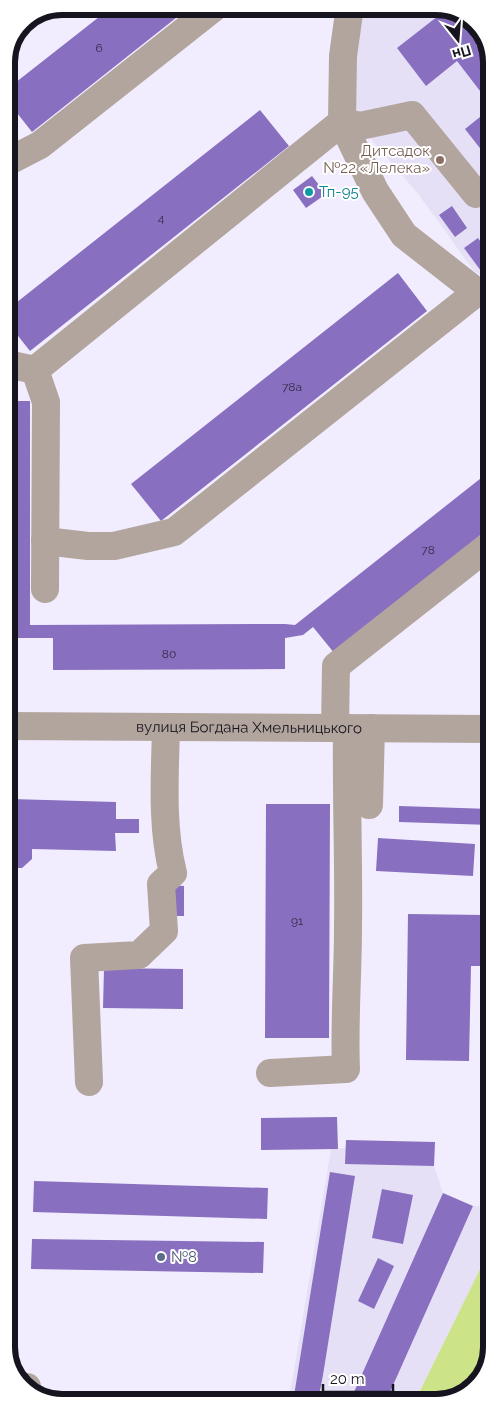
<svg xmlns="http://www.w3.org/2000/svg" width="498" height="1409" font-family="Raleway,sans-serif">
<style>
.built{fill:#e6e0f7}
.green{fill:#cce387}
.building{fill:#886fbf}
.lines{fill:none;stroke-linecap:round;stroke-linejoin:round}
.minor{stroke:#b2a59e;stroke-width:28}
.education-dot{fill:#8d6e63;stroke:#fff;stroke-width:2}
.culture-dot{fill:#0f9aa8;stroke:#fff;stroke-width:2}
.service-dot{fill:#5c6f8a;stroke:#fff;stroke-width:2}
.labels{text-anchor:middle;dominant-baseline:central;stroke-width:4;stroke-linejoin:round;paint-order:stroke}
.number-label{font-size:12px;fill:#322b46}
.education-label{font-size:15px;fill:#785e54;stroke:#fff;text-anchor:end}
.culture-label{font-size:15px;fill:#0d838f;stroke:#fff;text-anchor:start}
.street-label{font-size:15px;fill:#16141e;stroke:#fff}
.service-label{font-size:15px;fill:#4e5e75;stroke:#fff;text-anchor:start}
.rim{fill:none;stroke:#16141e;stroke-width:6}
</style>
<rect width="100%" height="100%" fill="#f1edff"/>
<path class="built" d="M358,6h82l30,12 20,29v234l-16,-10 -55,-76 -59,-69 -10,-45z
M435,1142l-1,24 9,27 30,13 19,1v38l-77,156 -128,1 5,-20 39,-233z"/>
<path class="green" d="M492,1245v102l-12,34 -29,20h-36z"/>
<path class="building" d="M113,6h78l-159,126 -26,-33v-9z
M447,9l23,9 14,21 -8,6 14,17v42l-33,-43 -31,25 -29,-38z
M490,109v52l-25,-32z
M260,110l29,36 -259,205 -23,-29v-12z
M312,176l14,18 -20,14 -13,-18z
M452,206l15,22 -12,9 -16,-22z
M478,238l12,17v10l-9,6 -17,-23z
M398,273l29,38 -266,210 -30,-37z
M7,401h23v224l255,-1 10,1 195,-154 1,60 -156,123 -22,-27 -10,8 -18,3v31l-232,1v-32h-46z
M11,799l105,3v17h23v14h-24l1,18 -84,-2v10l-10,9h-8v60h-6l-1,-106h3z
M266,804h64l-1,234h-64z
M399,806l92,3v16l-92,-3z
M378,838l97,6 -2,32 -97,-5z
M169,885l15,1v30h-16z
M408,914l78,1 -1,51h-14l-2,95 -63,-1z
M104,968l79,1v40l-80,-1z
M8,992l5,1 -4,90h-1z
M337,1117l1,32 -77,1v-32z
M346,1140l89,2 -1,24 -89,-2z
M330,1172l25,4 -32,199 -5,26 -25,1z
M34,1181l234,7 -1,31 -234,-7z
M382,1189l31,6 -10,49 -31,-6z
M443,1193l30,13 -87,195h-36z
M32,1239l232,3 -1,31 -232,-4z
M378,1258l16,8 -20,43 -16,-8z"/>
<g class="lines">
<g class="minor">
<path d="M7,162l33,-17 176,-139"/>
<path d="M7,364l28,6"/>
<path d="M45,541l43,5h26l60,-14 303,-240 -73,-57 -29,-44 -33,-69 1,-66 7,-50"/>
<path d="M45,589l1,-187 -11,-32 307,-248 18,4 52,-11 64,79"/>
<path id="s1" d="M7,726l484,3"/>
<path d="M335,728l1,-62 155,-122"/>
<path d="M369,805l2,-77"/>
<path d="M270,1073l76,-4c-2,-47 2,-94 2,-142 1,-66 -2,-132 -1,-199"/>
<path d="M89,1082l-5,-124 55,-3 25,-24 -3,-47 12,-11c-12,-47 -8,-98 -7,-146"/>
<path d="M25,1387h2"/>
</g>
</g>
<circle class="education-dot" cx="440" cy="160" r="5"/>
<circle class="culture-dot" cx="309" cy="192" r="5"/>
<circle class="service-dot" cx="161" cy="1257" r="5"/>
<g class="labels">
<g class="number-label">
<text x="99" y="48">6</text>
<text x="161" y="218">4</text>
<text x="292" y="387">78а</text>
<text x="428" y="550">78</text>
<text x="169" y="654">80</text>
<text x="297" y="921">91</text>
</g>
<g class="education-label">
<text x="430" y="151">Дитсадок<tspan x="430" dy="17">№22 «Лелека»</tspan></text>
</g>
<g class="culture-label">
<text x="319" y="192">Тп-95</text>
</g>
<g class="street-label">
<text stroke="none"><textPath href="#s1" startOffset="242">вулиця Богдана Хмельницького</textPath></text>
</g>
<g class="service-label">
<text x="171" y="1257">№8</text>
</g>
</g>
<path d="M0 0H498V1409H0ZM62 15H436A47 47 0 0 1 483 62V1347A47 47 0 0 1 436 1394H62A47 47 0 0 1 15 1347V62A47 47 0 0 1 62 15Z" fill="#fff" fill-rule="evenodd"/>
<path class="rim" d="M62 15H436A47 47 0 0 1 483 62V1347A47 47 0 0 1 436 1394H62A47 47 0 0 1 15 1347V62A47 47 0 0 1 62 15Z"/>
<g transform="translate(458 40) rotate(163)" stroke="#ffffff" stroke-width="4" paint-order="stroke">
<path d="M0-4L9 19L0 12L-9 19Z" fill="#16141e"/>
<text y="-8" font-size="14" font-weight="bold" text-anchor="middle" fill="#16141e">Пн</text>
</g>
<path d="M323 1384v8h70v-8" fill="none" stroke="#16141e" stroke-width="2.5"/>
<text x="330" y="1384" font-size="15" fill="#16141e" stroke="#ffffff" stroke-width="4" paint-order="stroke">20 m</text>
</svg>
